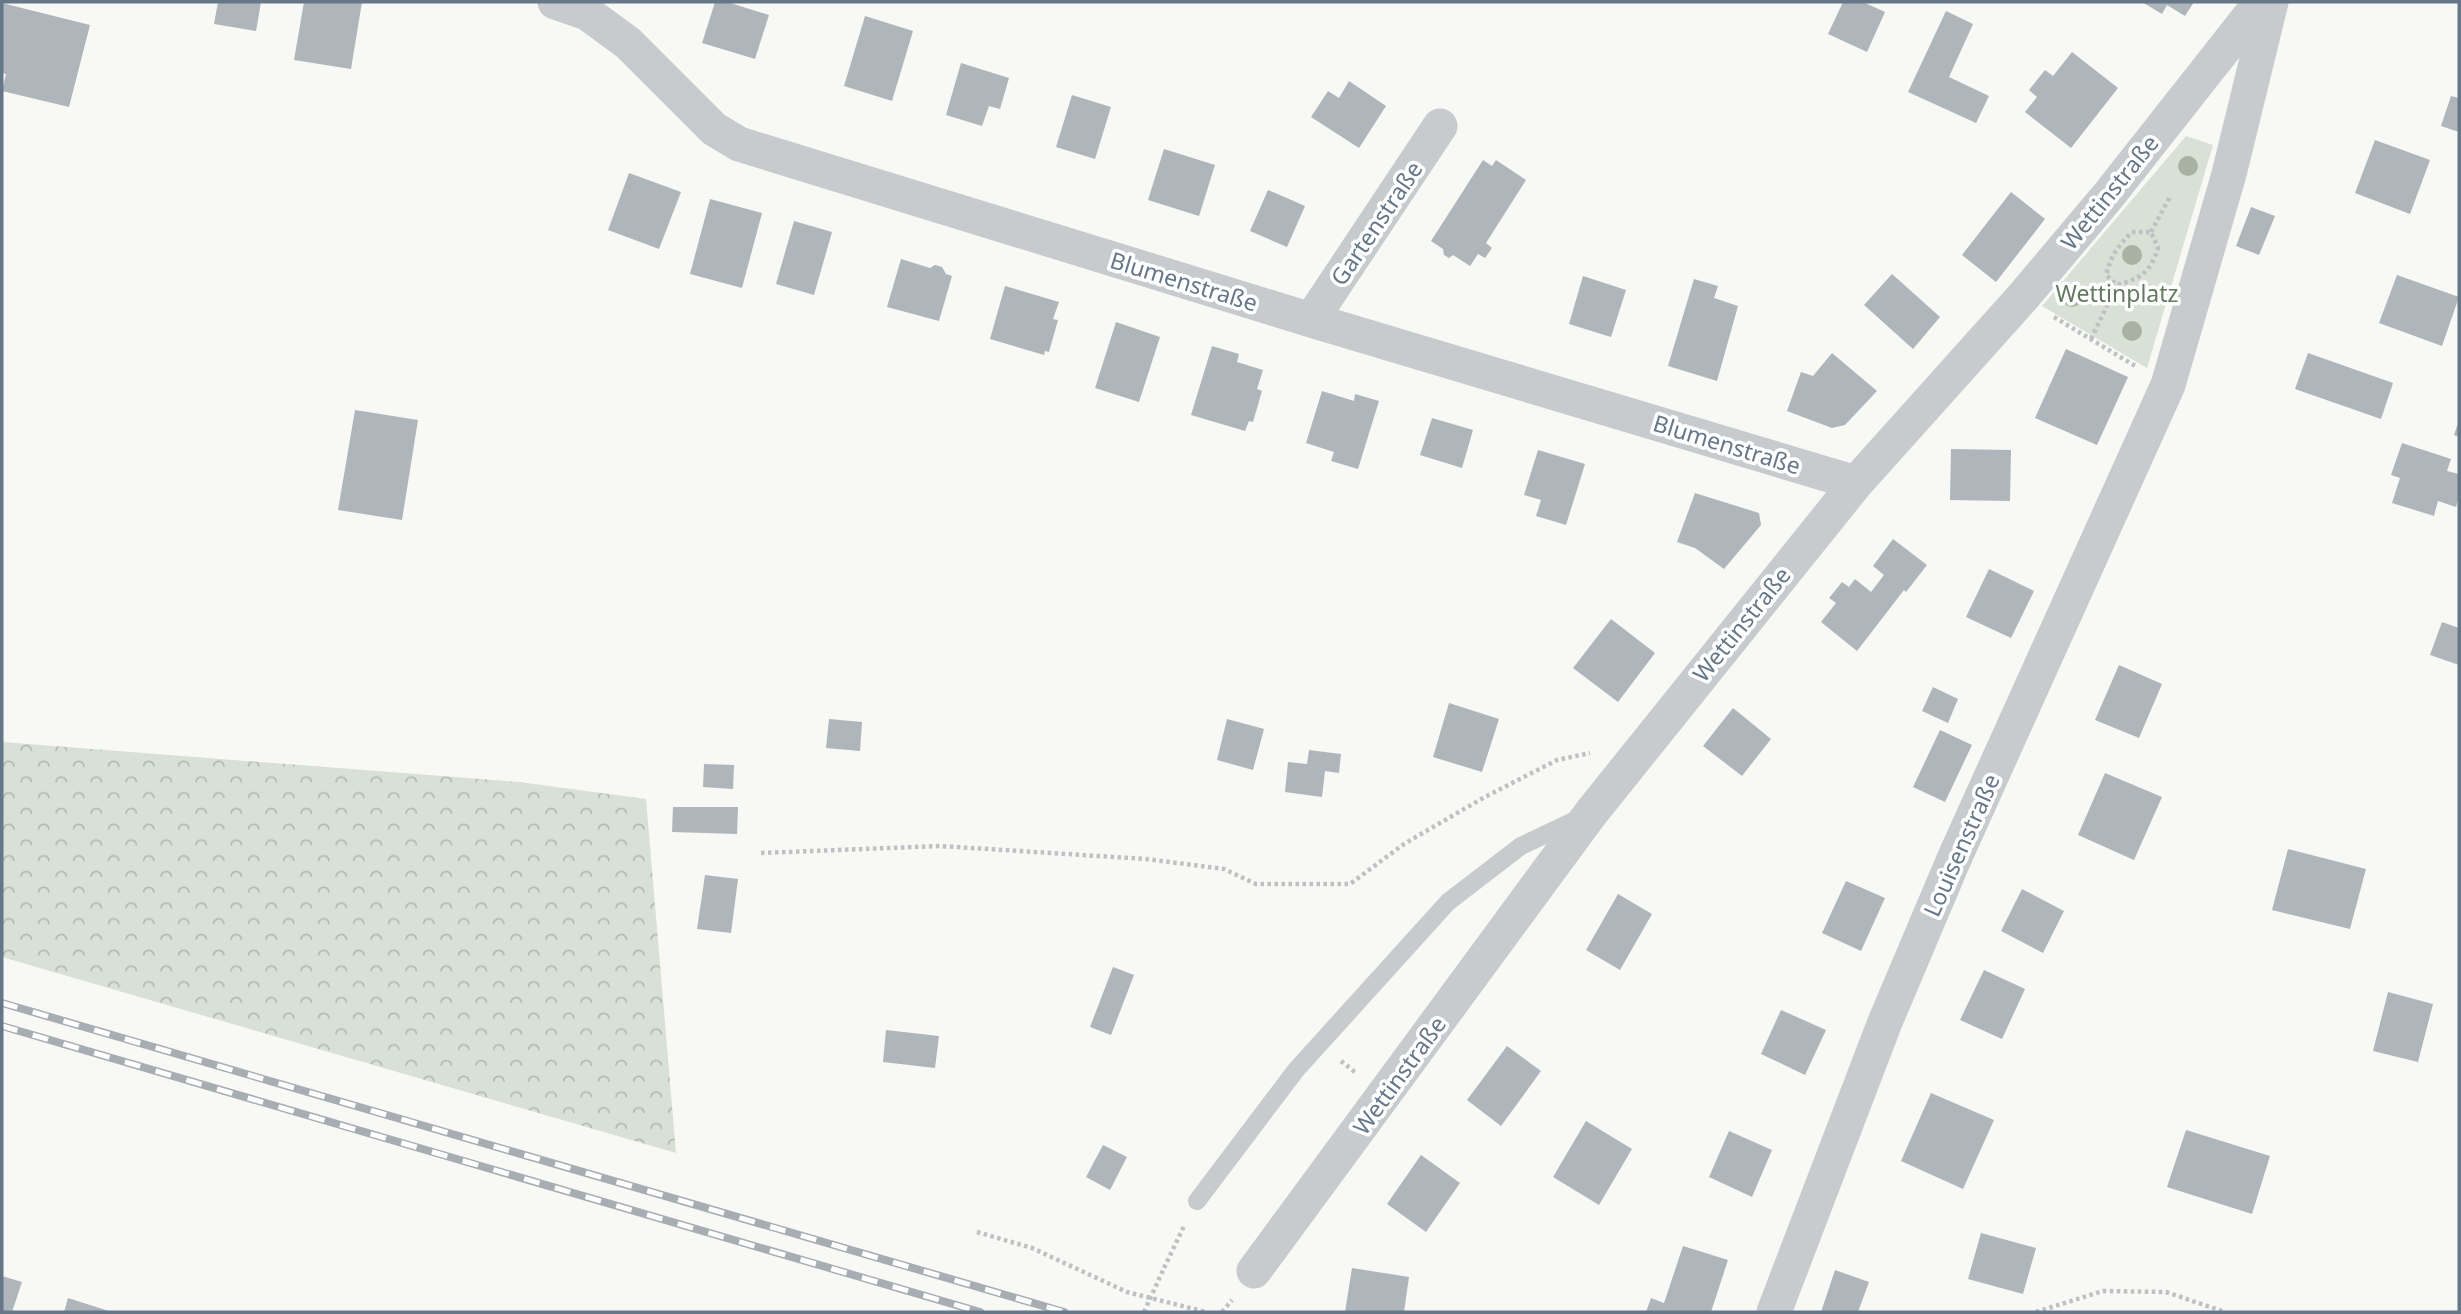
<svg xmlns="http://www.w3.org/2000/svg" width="2461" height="1314" font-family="'Noto Sans',sans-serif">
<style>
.forest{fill:url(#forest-crowns)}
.park{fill:#d9e0d5}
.building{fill:#aeb6bc}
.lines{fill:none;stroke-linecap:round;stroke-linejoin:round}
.path{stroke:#bec1c3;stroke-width:4.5;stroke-dasharray:3.5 3.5;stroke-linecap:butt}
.lane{stroke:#c7cbce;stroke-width:18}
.street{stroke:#c7cbce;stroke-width:35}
.rail-casing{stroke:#a7adb3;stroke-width:8}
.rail{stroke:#fff;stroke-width:5;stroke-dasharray:16;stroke-linecap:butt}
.path-bridge{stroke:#bec1c3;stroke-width:4.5;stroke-dasharray:3.5 3.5;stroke-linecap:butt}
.tree{fill:#a7b2a3}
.labels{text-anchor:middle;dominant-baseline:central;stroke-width:7;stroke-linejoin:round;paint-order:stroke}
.street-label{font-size:23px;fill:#657788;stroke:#fff}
.park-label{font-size:23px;fill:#647960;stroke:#fff}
</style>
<defs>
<pattern id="forest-crowns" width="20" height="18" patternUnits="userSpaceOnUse" patternTransform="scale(1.75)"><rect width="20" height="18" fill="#d9e0d5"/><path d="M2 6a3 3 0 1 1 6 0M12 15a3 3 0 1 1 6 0" fill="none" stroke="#b4bab3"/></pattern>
</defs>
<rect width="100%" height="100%" fill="#f8f8f5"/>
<path class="forest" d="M2,742l517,40 127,17 30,354 -674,-196z"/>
<path class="park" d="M2186,136l27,9 -66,223 -105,-62z"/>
<path class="building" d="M218,2h43l-5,29 -42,-7z
M304,2h58l-11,67 -57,-9z
M715,2h12l42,13 -14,44 -53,-16z
M1843,2h20l22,10 -18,40 -39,-18z
M2142,2h52l-9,14 -18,-11 -5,9z
M2,3l88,22 -21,82 -67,-16 4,-17 -4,-1z
M1946,11l27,13 -24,53 40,19 -13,27 -68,-31z
M865,16l48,15 -21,70 -48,-15z
M2072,52l46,36 -47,60 -46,-36 12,-15 -8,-7 16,-20 8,6z
M961,63l48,15 -9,31 -11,-3 -7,20 -36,-11z
M1349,81l37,25 -27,42 -48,-31 17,-26 11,7z
M1072,95l39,12 -16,52 -39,-12z
M2451,96l8,2v34l-18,-6z
M2375,140l55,20 -20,54 -55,-21z
M1164,149l51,16 -16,51 -51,-16z
M1483,160l9,6 4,-6 30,20 -40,63 6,5 -7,10 -7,-4 -8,12 -17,-11 -4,3 -5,-3 -1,-6 -12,-8z
M629,173l52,19 -22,57 -51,-19z
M1268,190l37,16 -18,41 -37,-16z
M2011,192l34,27 -49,63 -34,-27z
M710,199l52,14 -20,75 -52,-14z
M2251,207l24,9 -16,39 -23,-9z
M794,221l38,11 -18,63 -38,-11z
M901,259l29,9 5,-3 7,2 4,7 6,2 -13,45 -52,-14z
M1892,274l48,43 -27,32 -49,-44z
M2397,275l62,22 -17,49 -63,-23z
M1583,276l43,14 -15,47 -42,-13z
M1694,279l24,7 -4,12 24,8 -21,75 -49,-15z
M1005,286l54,16 -6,17 5,1 -9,32 -4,-1 -1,4 -54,-16z
M1116,322l44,15 -21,65 -44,-14z
M1212,346l27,8 -2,8 26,8 -6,19 5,2 -9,31 -4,-1 -4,10 -54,-16z
M2066,349l62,28 -31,68 -62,-27z
M1832,353l45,38 -32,34 -13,3 -45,-17 14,-39 12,4z
M2308,353l85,30 -12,36 -86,-30z
M1322,391l32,10 1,-7 24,7 -21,68 -27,-8 3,-9 -28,-9z
M355,410l63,10 -16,100 -64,-10z
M1432,418l41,12 -11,38 -42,-13z
M2459,420v17l-5,-2z
M2402,443l49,16 -4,12 12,3v23l-3,10 -18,-6 -4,15 -42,-13 8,-25 -9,-3z
M1951,449l60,1 -1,51 -60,-1z
M1538,450l47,14 -19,61 -30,-9 5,-16 -17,-5z
M1695,493l64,20 2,12 -37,44 -29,-21 -18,-6z
M1893,539l34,26 -21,27 -2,-2 -47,61 -36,-29 15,-19 -7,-5 13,-16 7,5 6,-8 16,13 13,-17 -11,-9z
M1989,569l45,22 -23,47 -45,-21z
M1611,619l44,34 -37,49 -45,-34z
M2442,622l17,6v37l-29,-10z
M2119,665l43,19 -23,54 -44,-18z
M1933,687l25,12 -10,24 -26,-12z
M1449,703l50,16 -17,53 -49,-15z
M1733,708l38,31 -29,37 -39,-30z
M829,719l33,3 -2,29 -34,-3z
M1227,719l37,10 -11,41 -36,-10z
M1940,730l32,15 -27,57 -32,-15z
M1309,750l32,4 -2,19 -14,-2 -3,26 -37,-5 3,-30 19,2z
M704,764l30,1 -1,24 -30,-2z
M2105,773l57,24 -28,63 -56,-25z
M673,807h65l-1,27 -65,-2z
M2288,849l78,20 -16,60 -78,-19z
M705,875l33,4 -7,54 -34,-4z
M1846,881l39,17 -24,53 -39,-18z
M2022,889l42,22 -21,42 -42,-22z
M1618,894l34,20 -32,56 -34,-20z
M1113,967l21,8 -23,60 -21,-8z
M1984,970l41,19 -23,50 -42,-19z
M2388,992l45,12 -15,58 -45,-11z
M1781,1010l45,20 -21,45 -44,-21z
M886,1030l53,6 -4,32 -52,-6z
M1507,1046l34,25 -40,55 -34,-26z
M1931,1093l63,27 -31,69 -62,-28z
M1586,1121l46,28 -33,56 -46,-28z
M2186,1130l84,26 -18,58 -85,-27z
M1729,1131l43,19 -20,47 -43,-20z
M1103,1145l24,12 -17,33 -24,-13z
M1421,1155l39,28 -34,49 -39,-28z
M1981,1233l55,15 -13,46 -55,-15z
M1683,1246l45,14 -17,52h-65l5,-14 13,5z
M1352,1268l57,9 -5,35h-59z
M1835,1270l34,12 -11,30h-37z
M2,1276l20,6 -10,30h-10z
M68,1298l44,14h-48z"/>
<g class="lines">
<path class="path" d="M2132,232h19l7,16c-8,25 -17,30 -41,37l-11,-10c5,-19 12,-29 26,-43z
M2151,232l20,-37
M2054,317l83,50
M2091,339l26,-54
M761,853l179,-7 206,13 78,10 32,15h94l54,-40 79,-46 74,-38 33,-7
M1341,1061l15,12
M977,1232l55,16 95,44 79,20
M1164,1268l21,-44
M1222,1312l10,-12
M2036,1312l67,-21 63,1 59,20"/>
<path class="lane" d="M1197,1201l99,-131 152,-168 73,-56 57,-27"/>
<path class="street" d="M555,2l32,11 41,30 86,86 25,15 572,176 545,163
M1311,320l129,-194
M1254,1271l337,-458 265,-330 166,-185 86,-102 153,-194
M1774,1312l111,-290 69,-163 214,-474 61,-211 42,-172"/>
<g class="rail-casing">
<path id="rail" d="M2,1003l1062,309
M2,1026l978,286"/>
</g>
<use href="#rail" class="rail"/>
<path class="path-bridge" d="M1144,1312l20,-44"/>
</g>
<g class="tree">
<circle cx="2188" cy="166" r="10"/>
<circle cx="2132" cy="255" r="10"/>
<circle cx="2072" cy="297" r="10"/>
<circle cx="2132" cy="331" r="10"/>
</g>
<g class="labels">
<g class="street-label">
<text transform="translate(2109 192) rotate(-51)">Wettinstraße</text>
<text transform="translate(1376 223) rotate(-56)">Gartenstraße</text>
<text transform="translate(1184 281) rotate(17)">Blumenstraße</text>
<text transform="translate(1727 444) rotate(17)">Blumenstraße</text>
<text transform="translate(1741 624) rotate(-51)">Wettinstraße</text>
<text transform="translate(1961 845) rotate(-66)">Louisenstraße</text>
<text transform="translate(1399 1075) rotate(-54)">Wettinstraße</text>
</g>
<g class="park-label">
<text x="2117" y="293">Wettinplatz</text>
</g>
</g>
<rect width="2461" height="1314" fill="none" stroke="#657788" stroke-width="7"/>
</svg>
